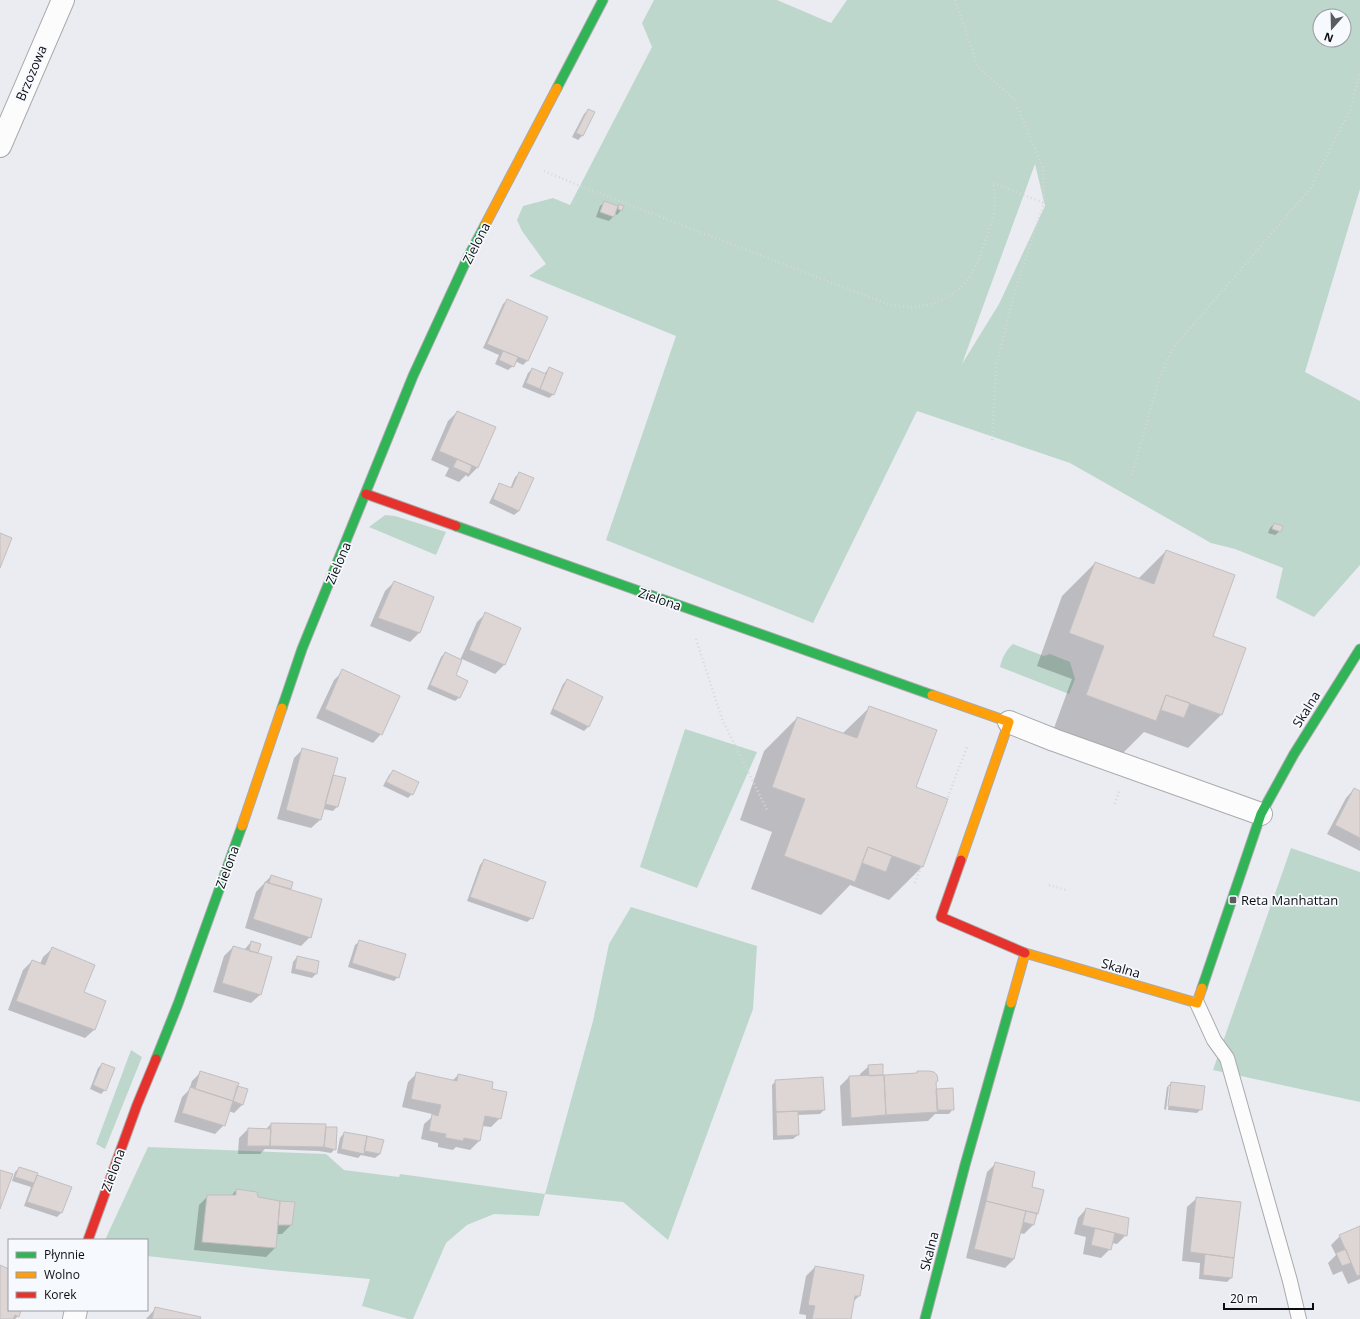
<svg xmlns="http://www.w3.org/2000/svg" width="1360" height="1319" font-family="'Open Sans',sans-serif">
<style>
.green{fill:#bdd7cc;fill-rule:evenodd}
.shadow{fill:#0003}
.building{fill:#ded5d5;stroke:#c1bfc1}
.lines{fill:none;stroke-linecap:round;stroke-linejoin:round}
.lane-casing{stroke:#a9aaad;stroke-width:16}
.street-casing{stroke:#a9aaad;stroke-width:24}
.fast-casing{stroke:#a9aaad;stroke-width:11}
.slow-casing{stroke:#a9aaad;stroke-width:11}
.jam-casing{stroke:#a9aaad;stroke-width:11}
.path{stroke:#d6d7d8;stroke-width:2.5;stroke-dasharray:1 3;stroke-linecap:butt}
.lane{stroke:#fcfcfd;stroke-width:14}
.street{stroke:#fcfcfd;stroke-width:22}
.fast{stroke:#30b455;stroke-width:9}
.slow{stroke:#ff9f0a;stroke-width:9}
.jam{stroke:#e5322d;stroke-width:9}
.poi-dot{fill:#5b5c5f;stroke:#f6f9fe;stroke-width:1.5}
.labels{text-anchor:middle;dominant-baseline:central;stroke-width:3.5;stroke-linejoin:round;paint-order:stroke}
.street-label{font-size:13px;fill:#0d0e11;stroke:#f6f9fe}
.poi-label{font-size:13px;fill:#0d0e11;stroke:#f6f9fe;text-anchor:start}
</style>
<rect width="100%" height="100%" fill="#ebecf1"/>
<path class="green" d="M654,0h123l54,23 16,-23h513v189l-55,183 55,29v164l-46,52 -38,-19 7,-30 -48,-19 -24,-6 -141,-80 -153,-52 -104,212 -207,-83 70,-204 -147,-60 17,-12 -24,-33 -5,-11 6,-14 30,-8 17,7 82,-158 -10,-24zM1320,16h24v24h-24zM1035,164l10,42 -46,98 -37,60z
M385,515l10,1 51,16 -10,23 -67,-28z
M1013,644l31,12 6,-2 20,8 5,17 -6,15 -69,-27c2,-9 6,-17 13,-23z
M685,729l72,23 -60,136 -57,-21z
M1291,848l69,24v230l-147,-32z
M631,907l126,39 -4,63 -85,231 -45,-38 -78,-8 -6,22 -45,-2 -27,11 -21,18 -33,76h-5l-46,-13 8,-27 -99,-9 -124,-14v-16h-42l43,-93 178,7 18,16 55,7 1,-3 145,20 48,-173 16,-77z
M131,1050l11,7 -37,92 -9,-5z"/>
<path class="shadow" d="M588,110l6,3 -12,23 -4,4 -6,-3 12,-23z
M605,202l13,5 2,-2 1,5 -4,5 -3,-2 -1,4 -4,4 -13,-4 4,-11z
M507,300l39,17 -19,44 -4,4 -8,-4 -2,5 -5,4 -13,-6 4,-9 -16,-7 20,-44z
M549,368l5,26 -5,4 -27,-11 6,-14 4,-4 12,5z
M457,412l38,15 -18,41 -9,9 -2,-2 -7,7 -14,-6 4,-8 -18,-8 17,-39z
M520,473l-1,38 -5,4 -25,-12 7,-14 4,-4 10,4 5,-12z
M1274,524l6,7 -5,4 -7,-2 2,-5z
M1166,551l46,85 33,12 -24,67 -33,33 -44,-16 -21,21 -69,-25 18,-49 -35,-13 25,-70 33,-33 43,16z
M394,582l38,16 -13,35 -9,9 -40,-16 15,-35z
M486,613l33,15 -15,37 -9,9 -33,-15 -8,17 6,21 -5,4 -28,-12 14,-32 4,-4 15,7 17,-38z
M343,671l38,63 -8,9 -57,-25 18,-38z
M567,680l21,47 -4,4 -34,-17 13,-30z
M870,707l44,81 8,79 -33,33 -39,-15 -29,30 -70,-26 21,-57 -32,-12 24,-69 33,-33 45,16z
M303,749l28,29 6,29 -4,4 -10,-2 -3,11 -9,8 -34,-9 17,-61z
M393,771l19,23 -4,4 -25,-12 6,-11z
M1354,789l6,3v59l-33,-17 19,-36z
M484,860l48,58 -5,4 -60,-21 13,-36z
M271,876l21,7 -2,7 20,47 -9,9 -56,-18 11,-36z
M360,941l38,36 -4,4 -46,-14 7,-22z
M251,942l5,12 4,41 -9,8 -38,-11 11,-36 9,-9 11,3z
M52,949l31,44 11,37 -9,8 -77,-28 15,-40 9,-9 8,3 3,-7z
M297,957l19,17 -4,4 -21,-5 2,-11z
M102,1064l3,26 -4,4 -11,-5 8,-21z
M882,1065v11l33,-2 2,-2 36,37 -4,5h-14l-7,7 -86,5 -2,-40 9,-9h11v-3l9,-8z
M201,1072l35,15 7,17 -9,9 -5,-2 -5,14 -9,9 -41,-12 8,-25 7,-7 3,-9z
M417,1073l35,8 6,-6 32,15 10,28 -9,9 -9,-1 -3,15 -9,9 -14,-3 -3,3 -15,-3v-4l-17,-4 3,-15 8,-7v-3l-30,-7 6,-25z
M776,1081l48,29 -4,4 -23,1 1,20 -5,4 -20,1 -1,-55z
M1171,1083l30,26 -4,4 -29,-3 3,-24h-2l-3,24 -2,-1 3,-22z
M271,1124l65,4 -1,21 -4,4 -12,-2 -54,-2 -5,5h-22l1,-16 9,-9 19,1v-2z
M344,1133l36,21 -5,4 -14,-3 -3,3 -21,-5 3,-15z
M996,1163l34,25 3,37 -9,9 -4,-1 -6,26 -9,9 -39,-10 21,-86z
M19,1168l17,8 26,36 -5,5 -33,-11 7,-19 -19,-6 3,-9z
M236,1190l21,8 37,5 -3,22 -9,9h-6l-1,14 -9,9 -72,-7 5,-45 9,-9h23z
M1196,1199l35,79 -4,4 -28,-3 1,-16 -18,-2 5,-54z
M1086,1209l40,26 -9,9 -6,-1 -1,6 -9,9 -18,-4 3,-17 -12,-3 4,-16z
M1360,1228v51l-12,5 -6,-13 -9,4 -5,-12 8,-8 -5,-10 9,-9z
M0,1267l9,3v40h11l-2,6 -3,3h-15z
M815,1267l44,29 -7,7 -2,16h-44v-4l-7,-1 7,-38z
M155,1309l44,10h-53z"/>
<path class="building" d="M588,109l7,3 -12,24 -7,-3z
M604,201l14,5 -4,11 -14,-5z
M619,204l5,2 -2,5 -4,-2z
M507,299l41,18 -20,44 -41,-17z
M503,351l15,6 -4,10 -15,-7z
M549,367l14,6 -9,22 -14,-6z
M532,368l14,6 -6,15 -14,-6z
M457,411l39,16 -18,41 -39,-17z
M457,459l15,7 -3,8 -16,-7z
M519,472l15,6 -15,33 -26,-12 6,-16 13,5z
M1274,523l9,3 -2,6 -9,-3z
M0,533l12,5 -12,30z
M1166,550l69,25 -22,61 33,12 -24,67 -56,-20 -10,26 -70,-26 18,-49 -35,-13 26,-71 59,22z
M394,581l40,16 -14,36 -42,-15z
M485,612l36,16 -16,37 -36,-15z
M445,652l17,8 -6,15 12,6 -8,17 -30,-13z
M342,669l58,27 -18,39 -57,-26z
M567,679l36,18 -14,30 -36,-18z
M1166,695l24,8 -6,15 -23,-8z
M869,706l68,24 -21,57 32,12 -25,68 -55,-20 -13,35 -71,-26 21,-57 -33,-12 25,-70 60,21z
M302,748l36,10 -17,62 -35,-10z
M393,770l26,12 -6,13 -27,-13z
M333,775l13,3 -8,29 -13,-3z
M1354,788l6,3v47l-25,-13z
M868,847l24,9 -6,16 -24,-9z
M484,859l62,23 -13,37 -63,-22z
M271,875l22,7 -2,7 -22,-6z
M265,882l57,17 -11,39 -58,-19z
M359,940l47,14 -7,24 -47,-15z
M251,941l10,3 -3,9 -9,-2z
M233,946l39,11 -11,38 -39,-12z
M52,947l43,18 -11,27 22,9 -11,29 -79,-29 16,-41 13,5z
M297,956l22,5 -2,13 -22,-5z
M102,1063l13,5 -9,23 -13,-6z
M883,1064v11l-14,1 -1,-11z
M200,1071l39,12 -6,18 -38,-12z
M917,1071h12l5,1 3,3 1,6 -2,1 2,30 -52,3 -2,-40 33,-2z
M416,1072l41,9 1,-7 35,8 -1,7 15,3 -6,27 -16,-3 -5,25 -16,-3 -1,3 -16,-3h-2l1,-4 -17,-3 3,-17 6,2 3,-11 -30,-6z
M884,1075l2,40 -35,3 -2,-42z
M823,1077l2,33 -49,2 -1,-32z
M1171,1082l34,4 -3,24 -34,-4z
M237,1086l11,3 -5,16 -10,-4z
M190,1087l43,14 -8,25 -43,-13z
M953,1088l1,22h-17l-1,-21z
M798,1111l1,24 -22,1 -1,-24z
M271,1123l55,1 -2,23 -54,-1z
M326,1127h11l-1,23 -12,-3z
M248,1128l23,1 -1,17h-23z
M344,1132l23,4 -3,18 -23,-5z
M367,1136l17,4 -4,14 -16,-3z
M995,1162l40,10 -3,15 12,3 -6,24 -52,-13z
M19,1167l19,6 -4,10 -19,-6z
M0,1170l13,4 -13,35z
M37,1175l35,12 -10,26 -35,-11z
M236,1189l21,3 1,5 22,4 -4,47 -74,-6 5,-47h29z
M1196,1197l45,5 -7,56 -44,-6z
M280,1201l15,1 -3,23h-14z
M986,1201l40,10 -12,48 -40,-10z
M1086,1208l43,10 -2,18 -45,-11z
M1026,1211l11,2 -3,12 -11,-3z
M1360,1226v49l-3,1 -18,-41z
M1095,1228l20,5 -4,17 -20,-5z
M1346,1249l5,14 -9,3 -6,-13z
M1205,1254l29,4 -2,20 -29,-3z
M0,1265l9,4v41h12l-2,7 -4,-2 -2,4h-13z
M815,1266l49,9 -4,21h-5l-4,23h-39l3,-13 -7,-1z
M155,1307l46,10 -1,2h-48z"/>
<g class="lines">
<g class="lane-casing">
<path id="lane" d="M1197,1003l17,37 13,18 63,223 9,38"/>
</g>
<g class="street-casing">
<path id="street" d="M0,146l63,-146
M1009,722l45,18 207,74
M74,1319l2,-9"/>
</g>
<g class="fast-casing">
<path id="fast" d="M557,88l46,-88
M456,526l476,169
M282,708l20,-59 111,-273 54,-117 18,-34
M1202,988l59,-174 33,-60 66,-105
M156,1059l22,-55 64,-178
M925,1319l40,-154 46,-162"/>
</g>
<g class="slow-casing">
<path id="slow" d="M485,225l72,-137
M932,695l77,27 -48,138
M242,826l40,-118
M1011,1003l14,-50 172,50 5,-15"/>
</g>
<g class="jam-casing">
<path id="jam" d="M366,494l90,32
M961,860l-20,57 84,36
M88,1240l49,-135 19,-46"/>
</g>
<path class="path" d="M955,0l23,67 36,32 29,69 1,35 -30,91 -18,73 -4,76
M544,171l36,15 310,119c6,0 14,2 21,2 25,0 48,-13 61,-34 6,-9 9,-21 13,-31 8,-22 13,-36 8,-59l51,20
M1132,475l28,-99 13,-28 137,-159 40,-79 10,-38
M696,639l26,80 45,91
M1115,804l4,-13
M915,883l52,-136
M1049,885l17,5"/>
<use href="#lane" class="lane"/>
<use href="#street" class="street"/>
<use href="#fast" class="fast"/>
<use href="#slow" class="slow"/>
<use href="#jam" class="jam"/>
</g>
<rect class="poi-dot" x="1229" y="896" width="8" height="8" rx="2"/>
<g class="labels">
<g class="street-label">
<text transform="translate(31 73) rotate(-67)">Brzozowa</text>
<text transform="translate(476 243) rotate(-63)">Zielona</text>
<text transform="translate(338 563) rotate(-67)">Zielona</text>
<text transform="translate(660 599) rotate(19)">Zielona</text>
<text transform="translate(1306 709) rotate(-58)">Skalna</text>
<text transform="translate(227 867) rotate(-70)">Zielona</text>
<text transform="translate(1121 968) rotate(16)">Skalna</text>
<text transform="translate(113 1170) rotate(-70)">Zielona</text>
<text transform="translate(929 1251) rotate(-76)">Skalna</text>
</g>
<g class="poi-label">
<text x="1241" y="900">Reta Manhattan</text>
</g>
</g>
<rect x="8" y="1239" width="140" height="72" fill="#f6f9fe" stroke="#999b9f"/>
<rect x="16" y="1252" width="20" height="6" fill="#30b455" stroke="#999b9f"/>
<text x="44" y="1259" font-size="12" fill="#0d0e11">Płynnie</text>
<rect x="16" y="1272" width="20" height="6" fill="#ff9f0a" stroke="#999b9f"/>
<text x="44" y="1279" font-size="12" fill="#0d0e11">Wolno</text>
<rect x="16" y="1292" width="20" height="6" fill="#e5322d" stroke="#999b9f"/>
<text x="44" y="1299" font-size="12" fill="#0d0e11">Korek</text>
<g transform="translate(1332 28) rotate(200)"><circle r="19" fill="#f6f9fe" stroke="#999b9f"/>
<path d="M0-3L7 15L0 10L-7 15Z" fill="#5b5c5f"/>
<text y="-6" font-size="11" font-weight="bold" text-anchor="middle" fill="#0d0e11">N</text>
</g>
<path d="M1224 1303v6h89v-6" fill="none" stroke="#0d0e11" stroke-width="2"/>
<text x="1230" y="1303" font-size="12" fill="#0d0e11" stroke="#f6f9fe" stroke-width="3" paint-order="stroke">20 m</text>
</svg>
